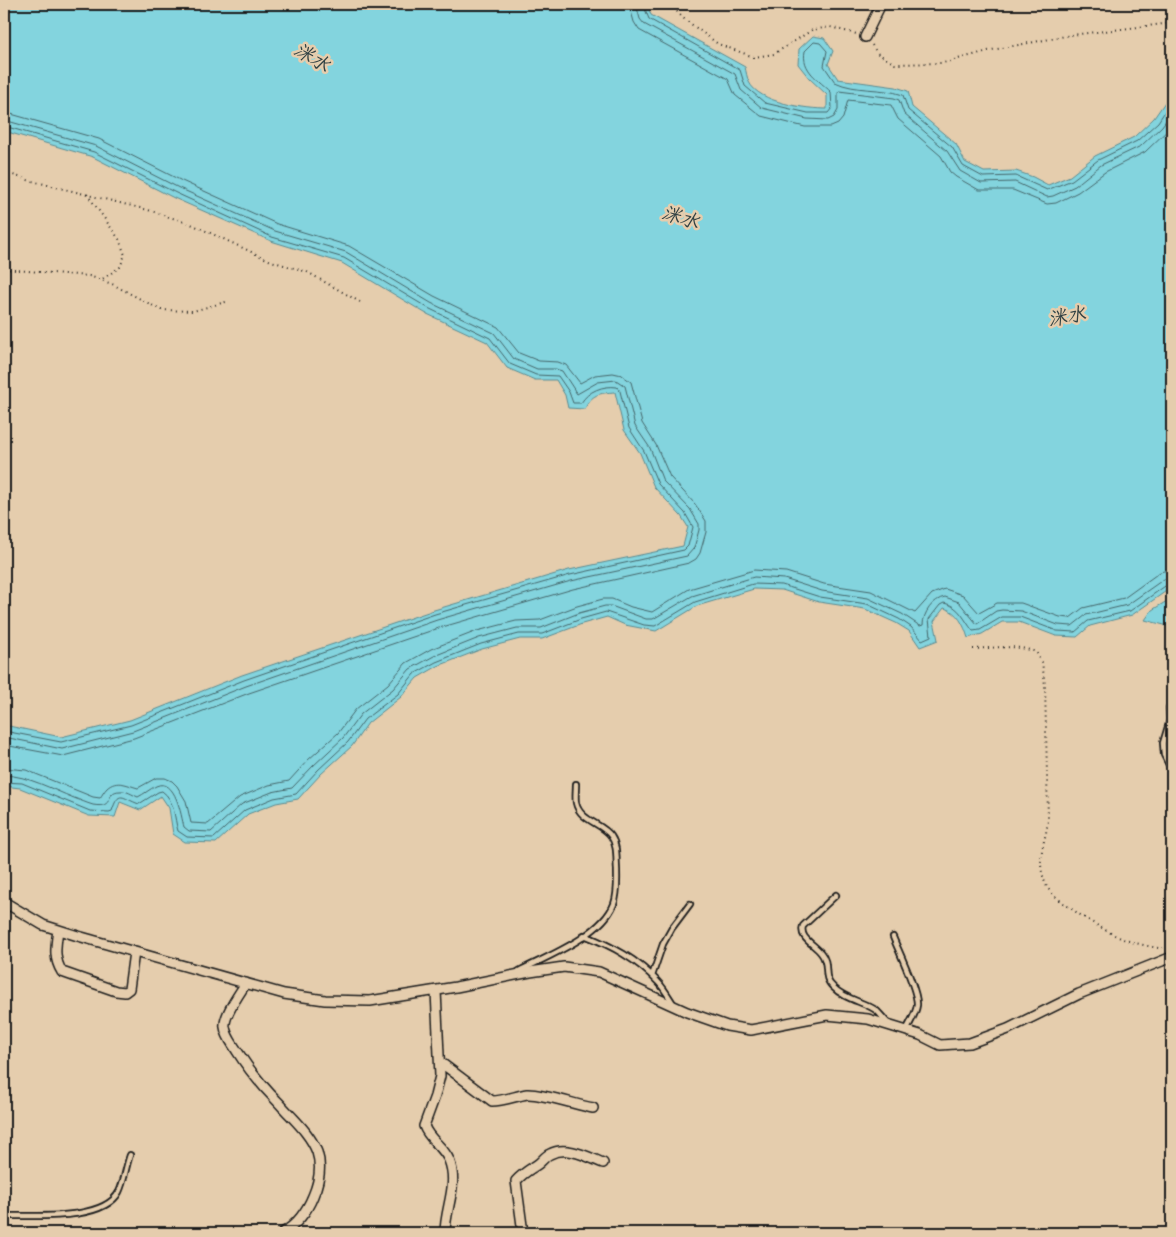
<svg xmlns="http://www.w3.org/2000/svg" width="1176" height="1237" font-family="'Indie Flower','LXGW WenKai TC',sans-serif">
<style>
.water{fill:#83d4de;stroke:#5a8a90}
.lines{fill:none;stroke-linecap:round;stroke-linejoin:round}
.shore{stroke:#45666a;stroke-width:1}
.service-casing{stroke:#1c1c1c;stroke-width:8}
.minor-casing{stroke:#1c1c1c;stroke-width:12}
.path{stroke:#1c1c1c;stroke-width:2;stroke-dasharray:1 4;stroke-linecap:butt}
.service{stroke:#e5cdad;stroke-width:4.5}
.minor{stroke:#e5cdad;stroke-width:9}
.labels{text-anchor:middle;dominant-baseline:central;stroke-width:5;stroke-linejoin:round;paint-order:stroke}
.water-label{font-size:19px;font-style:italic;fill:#314143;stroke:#e5cdad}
</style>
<rect width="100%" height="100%" fill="#e5cdad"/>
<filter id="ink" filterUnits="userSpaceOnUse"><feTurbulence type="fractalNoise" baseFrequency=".02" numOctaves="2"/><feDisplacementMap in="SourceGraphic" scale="10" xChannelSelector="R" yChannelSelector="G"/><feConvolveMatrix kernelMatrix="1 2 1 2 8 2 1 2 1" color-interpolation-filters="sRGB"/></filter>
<g filter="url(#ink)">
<path class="water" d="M4,4h643l4,11 94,52c1,4 2,11 4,15 10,21 58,27 78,27v-14l-18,-17 -11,-14 1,-15 14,-13 11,2 9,13 -5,13 10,15 58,8 12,4 4,16 44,37 9,18 19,10 32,-1 17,6 15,8 22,-9 25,-20 39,-19 20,-19 18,-26v495l-40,28 -42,11 -13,11 -21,-1 -37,-14h-17l-20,12 -14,4c-4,-13 -10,-26 -24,-30l-10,13 4,19 -18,7 -11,-16 -13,-8 -31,-14 -46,-7 -37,-12 -28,-1 -57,17 -41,25 -31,-6 -18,-8 -25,7 -40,15h-22l-38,10 -44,17 -21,12 -16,19 -33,26 -16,23 -31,28 -23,25 -22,4 -28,11 -32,29 -31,-1 -12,-8 -4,-26 -8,-12 -21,14 -20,-8 -5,15 -26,-1 -69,-28 -16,-2v-61l57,12 69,-17 112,-45 192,-65 135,-40 114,-24 5,-19 -7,-11 -27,-29 -14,-34 -16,-23 -9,-38c-15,1 -24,2 -30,17l-17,-1 -3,-13 -9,-15h-21l-28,-12 -20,-26 -62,-29 -83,-50 -71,-22 -97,-43 -81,-41 -89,-26z
M1172,598v29l-27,-7 7,-10z"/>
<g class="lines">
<path class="shore" d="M629,4l5,18 5,8 89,49 7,16 26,21 44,11h26l7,-3 5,-6 5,-18 43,5 7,14 43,37 9,16 6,5 23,13h34l34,14 9,-1 22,-11 27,-20 40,-20 27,-26
M636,4l4,15 4,5 91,50 6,16 21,18 45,11 21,1 6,-3 4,-7v-17l1,-2 55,7 5,2 5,14 43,37 13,20 21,12 34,-1 32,15 6,-1 22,-10 26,-21 40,-19 21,-20 10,-14
M643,4l6,15 91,51 5,16 20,17 43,10h20l4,-5 -1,-16c-12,-12 -30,-22 -26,-41l9,-9 6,1 7,8 -3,15 11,16c21,10 46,5 68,13l5,15 44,37 11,19 20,11 33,-1 31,14 25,-10 26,-20 39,-19 21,-19 14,-21
M4,112l95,27 83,42 95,43 72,22 85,50 64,31 21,26 20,8 19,1 8,3 14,18 15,-8 18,-2 9,2 9,7 11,41 14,22 14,32 25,27 11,17v11l-6,21 -4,6 -7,4 -116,26 -134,39 -190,65 -115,45 -71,18 -59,-11
M4,120l92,26 83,42 96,43 71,21 85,51 63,30 20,26 23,10h19l6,2 15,23 21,-12 18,-2 9,6 10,40 15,22 13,33 27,28 9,15v6l-5,18 -7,8 -116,25 -134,39 -191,66 -113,45 -71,18 -58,-12
M4,126l90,26 82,41 96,44 72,21 84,50 62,30 20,26 26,11 22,1 11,16 4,11h8c7,-12 22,-18 36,-16l3,4 9,37 15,23 14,33 27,29 8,14 -5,19 -4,4 -114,25 -135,39 -191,66 -113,45 -70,17 -57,-11
M4,768l22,2 67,27 7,1c2,-3 4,-7 7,-10 10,-9 20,-3 31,0l18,-10h9l7,3 5,5 9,15 5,22 17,1 32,-27 29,-12 20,-4 19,-21 30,-27 18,-24 32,-25 18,-21 25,-14 46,-18 39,-10 24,-1 37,-14 26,-7h9l19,8 21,5 37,-23 65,-19 32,2 38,12 47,7 44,22 17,-19 13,-5 18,6 16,18 18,-10h24l39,14 10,1 13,-10 41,-10 36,-26 12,-3
M4,775c25,1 47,14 70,23 6,2 12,5 19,7 23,4 11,-14 27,-14 6,-1 13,4 18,6 6,-3 12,-8 18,-11 20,-9 25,30 28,41l5,4 22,1 31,-28 30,-12 20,-4 21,-22 30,-28 18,-24 32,-25 17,-20 24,-13 45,-18 38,-10h24l38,-15 26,-7h6l35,13h7l39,-23 62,-19 30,2 38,12 46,7 34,16 18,12 3,-1c0,-12 10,-26 22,-28l14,5 18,22 19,-13 6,-1 19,1 37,14 14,1 14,-11 41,-10 37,-26 8,-2
M4,782l18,1 68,28 19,1 3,-1c7,-22 10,-13 27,-7l19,-12 4,-1c13,9 12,27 16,40l9,6 27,1 31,-28 29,-12 22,-4 22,-24 30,-28 17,-23 33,-25 16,-20 22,-12 45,-18 38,-10h23l39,-15 25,-7 38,13 11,1 40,-24 58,-18 29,1 38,12 47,7 32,15 12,8 11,13 9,-4 -2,-17 11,-14 4,-2c16,3 20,17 29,28l7,-1 22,-13h18l37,14 18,1 13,-11 42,-10 38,-27 4,-1"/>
<g class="service-casing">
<path id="service" d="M1169,708l1,12 -7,23 1,12 8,16
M836,895l-33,31c-4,12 11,18 18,27 10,12 0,23 12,34 12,13 33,15 44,24 3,3 7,8 10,11
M584,935c28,11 53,24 74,47 6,6 11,15 16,23
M893,937c6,15 25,54 24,68 -1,9 -7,17 -11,26
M519,971c29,-15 83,-36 95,-67 4,-11 3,-23 3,-34 -1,-11 1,-24 -6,-34 -9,-13 -31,-15 -35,-33 -1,-5 0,-13 0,-19
M652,976l11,-32 9,-16 18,-24
M4,1216c28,-1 99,6 115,-24 5,-10 7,-26 11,-37
M887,1233v-1"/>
</g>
<g class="minor-casing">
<path id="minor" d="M865,37l16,-33
M4,902l39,23 35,11 206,58 41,6 45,1 86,-14 74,-15 34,-5 35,5 88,40 40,14 24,4 76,-15 41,4 52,16 20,10 30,-2 38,-14 71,-35 93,-37
M58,930c-2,15 -5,28 4,42l54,19 9,1 4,-3 5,-37
M246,983c-6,10 -23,33 -21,44 1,9 7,16 12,24 12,19 27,37 43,53 13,15 30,29 37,48 5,15 2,30 -4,44 -6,15 -17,30 -31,37
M436,991l4,85 -5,20 -11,30c5,14 19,20 25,34 10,25 -4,48 -4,73
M440,1062l52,39c12,0 23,-5 35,-7 14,-1 50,11 66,14
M523,1233l-7,-52c7,-8 13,-11 22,-17 4,-3 7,-8 12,-10 16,-9 38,3 53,9"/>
</g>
<path class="path" d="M670,4l13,14 35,26 36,13 20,-3 38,-24 18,-3 27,7
M872,45l5,8 18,11 48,-1 49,-13 79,-15 101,-12
M4,172l24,8 120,30 43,14 80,37 36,11 53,30
M87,194l32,45 6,16 -5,12 -19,13
M4,269l85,7 23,8 49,26 32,1 36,-10
M973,649c21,-1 42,-5 63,3l6,10 3,23 3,134c-1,18 -10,34 -6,53 1,5 3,11 5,15 9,15 59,45 76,52 14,5 28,8 42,10"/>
<use href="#service" class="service"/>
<use href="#minor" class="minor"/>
</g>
</g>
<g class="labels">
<g class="water-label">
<text transform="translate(311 59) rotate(31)">洣水</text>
<text transform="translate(680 219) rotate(17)">洣水</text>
<text transform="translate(1067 318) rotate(-10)">洣水</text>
</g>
</g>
<rect width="1176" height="1237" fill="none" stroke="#e5cdad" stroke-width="20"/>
<rect x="10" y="10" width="1156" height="1217" fill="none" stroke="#1c1c1c" stroke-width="2" filter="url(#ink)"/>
</svg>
